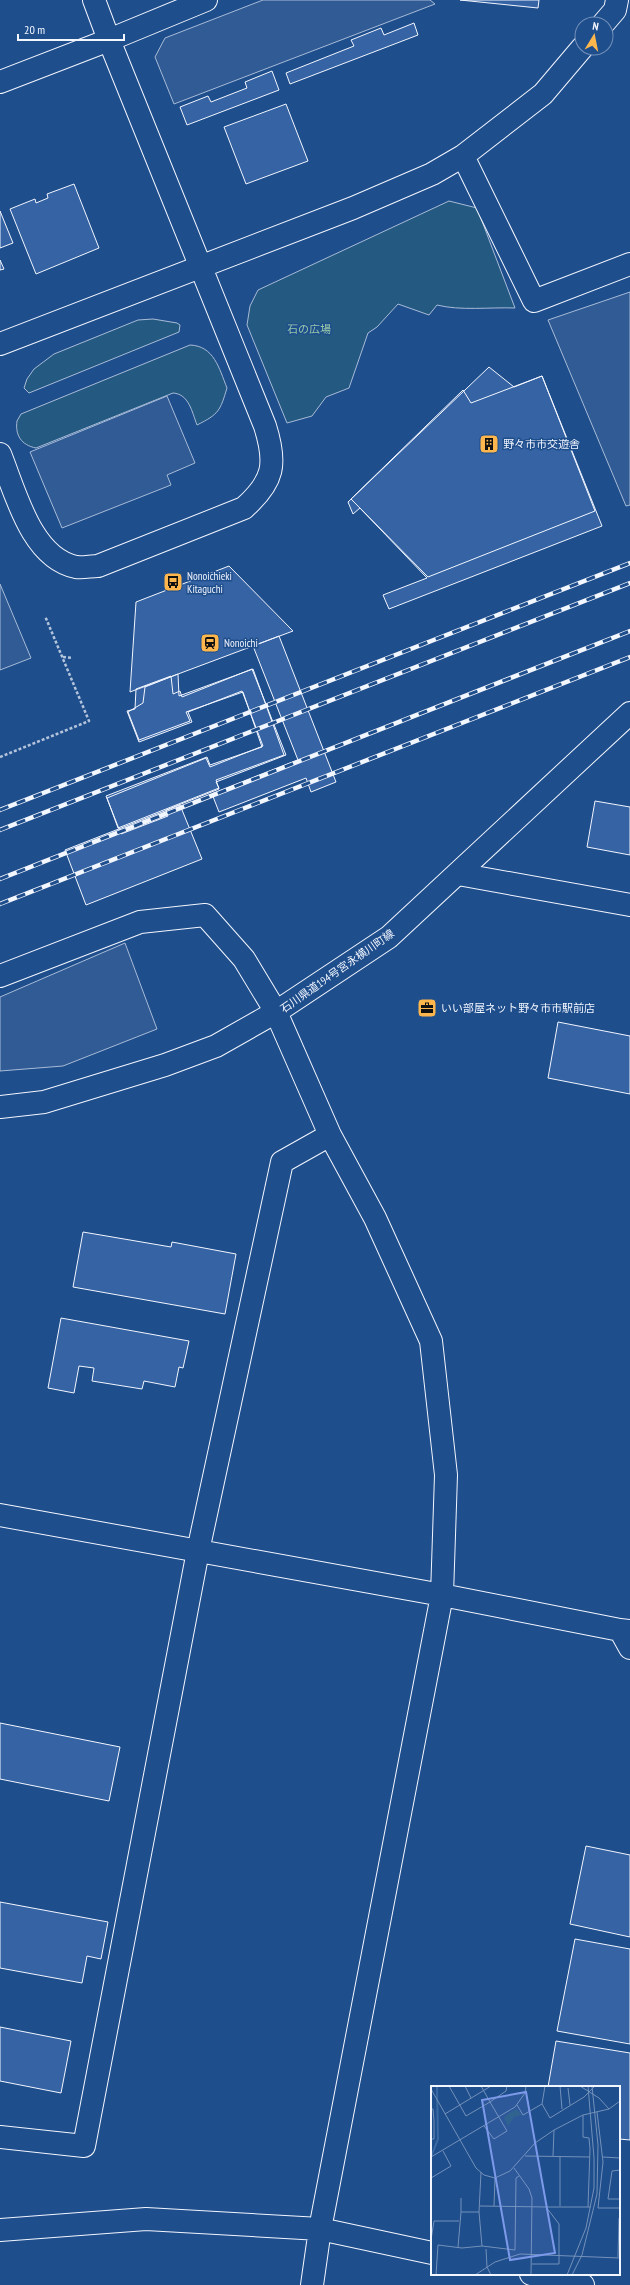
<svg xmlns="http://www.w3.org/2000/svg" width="630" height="2285" font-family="'PT Sans Narrow','Noto Sans JP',sans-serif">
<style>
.green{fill:#245a82;stroke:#a8bbd7}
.parking{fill:#305b95;stroke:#a8bbd7}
.building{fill:#3563a3;stroke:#f2f6ff}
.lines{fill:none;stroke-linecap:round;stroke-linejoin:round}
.minor-casing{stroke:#f2f6ff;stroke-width:24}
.major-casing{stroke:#f2f6ff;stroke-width:24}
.path{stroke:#b3c4dc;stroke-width:2.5;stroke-dasharray:3 2;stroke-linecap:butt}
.minor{stroke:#1f4e8c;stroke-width:22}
.major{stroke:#1f4e8c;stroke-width:22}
.rail-casing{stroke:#f2f6ff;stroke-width:4.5}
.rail{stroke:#1f4e8c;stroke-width:3;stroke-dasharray:9;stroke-linecap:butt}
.labels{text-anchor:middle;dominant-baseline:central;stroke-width:3;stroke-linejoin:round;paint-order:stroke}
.park-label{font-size:11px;fill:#97c8a6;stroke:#1f4e8c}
.poi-label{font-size:11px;fill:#f2f6ff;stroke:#1f4e8c;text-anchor:start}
.street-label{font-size:11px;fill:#f2f6ff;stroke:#1f4e8c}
.inset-river{fill:none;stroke:#3b69a3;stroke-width:2}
.inset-road{fill:none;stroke:#7391ba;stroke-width:1}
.view{fill:#7d9aea;fill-opacity:0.15;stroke:#7d9aea;stroke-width:2}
.inset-edge{fill:none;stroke:#f2f6ff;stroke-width:2}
</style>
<rect width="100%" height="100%" fill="#1f4e8c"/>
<path class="green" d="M449,201l28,7 38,100c-24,-1 -55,3 -78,-3l-8,10 -31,-11 -21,23 -9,6 -19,55 -23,9 -14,19 -25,7 -40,-98 3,-19 8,-16z
M153,319l24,4 3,2 -1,7 -150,61 -5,-5 3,-9 7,-10 20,-15 84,-34z
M190,345c24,1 29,23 37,43 -7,23 -8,26 -30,37 -5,-13 -8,-31 -24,-32l-137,55c-15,-3 -21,-13 -19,-27l4,-7z"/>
<path class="parking" d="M263,0h167l5,4 -261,100 -19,-47 10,-19z
M630,292v213l-4,1 -78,-186z
M167,396l28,67 -28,12 4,10 -109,43 -32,-76z
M0,584l31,74 -31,12z
M125,943l32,86 -94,37 -63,5v-74z"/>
<path class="building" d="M460,0h79l-1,8z
M414,23l4,12 -128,49 -4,-11 68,-27 -3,-6 30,-12 3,7z
M272,71l7,19 -92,35 -7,-18 28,-11 3,6 36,-14 -2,-6z
M286,104l22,57 -62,23 -22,-57z
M74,184l25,64 -63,26 -26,-65 25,-10 1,4 12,-5 -1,-4z
M0,211l13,32 -13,5z
M0,260l4,9 -4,1z
M489,367l25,20 28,-11 60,150 -213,83 -6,-14 44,-17 -67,-70 -7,6 -5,-12z
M542,376l53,135 -167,66 -77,-78 112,-109 8,13z
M229,566l64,65 -163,61 6,-90z
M279,636l57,146 -25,10 -5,-14 -87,34 -7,-18 86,-34 -45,-114z
M252,669l34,86 -70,27 3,6 -101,40 -11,-30 99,-40 4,9 53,-21 -21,-55 -54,21 4,10 -53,20 -12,-31 8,-2 1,-20 35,-13 2,18 7,-3 2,6z
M253,669l31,86 -68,25 3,9 -53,21 2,6 -47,18 -15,-38 101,-39 3,8 52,-18 -19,-55 -57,20 4,9 -51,19 -11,-28 15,-9 2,-16 33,-13 1,22z
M595,801l35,6v48l-43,-8z
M180,805l22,54 -116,46 -21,-55z
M558,1022l72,14v58l-82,-16z
M83,1232l88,15 1,-5 64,12 -11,60 -152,-27z
M61,1318l128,23 -6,27 -4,-1 -4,20 -31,-6 -2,8 -50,-8 2,-13 -15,-2 -5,27 -26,-5z
M0,1723l120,24 -11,54 -109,-22z
M586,1846l44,9v82l-60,-13z
M0,1902l108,20 -7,37 -14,-3 -5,27 -82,-15z
M575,1939l55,10v95l-73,-13z
M0,2027l71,14 -10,52 -61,-12z
M556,2041l74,12v87l-11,-1v-52h-71z"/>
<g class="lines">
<g class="minor-casing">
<path id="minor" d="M603,24l12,-14 2,-10
M0,82l109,-42 -15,-40
M463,156l71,145 96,-37
M0,344l353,-136 79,-34 31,-18 80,-62 39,-46
M0,454c15,37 31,104 76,113 7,1 15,-1 22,-1l146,-58c30,-27 33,-44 21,-82l-156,-386 97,-40
M458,874l172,31
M0,976l140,-54 65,-7 39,44 32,53 54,123 45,83 56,123 15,134 -4,120 -122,634 -8,56
M0,1515l442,80 178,35
M630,1631l-10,-1 10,18
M0,2137l84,9 114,-595 84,-389 48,-27
M0,2230l146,-11 174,10 112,24
M531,2274l52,11"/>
</g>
<g class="major-casing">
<path id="major" d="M0,1107l44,-5 121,-37 51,-19 60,-34 113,-75 241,-224"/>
</g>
<path class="path" d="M63,657l10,1
M0,757l89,-36 -44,-105"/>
<use href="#minor" class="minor"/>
<use href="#major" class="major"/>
<g class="rail-casing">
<path id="rail" d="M0,810l630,-247
M0,830l630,-247
M0,879l630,-248
M0,904l630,-247"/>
</g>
<use href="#rail" class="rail"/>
</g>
<defs>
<g id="building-square" transform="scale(1)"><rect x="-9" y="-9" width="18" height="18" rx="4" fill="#ffb74d" stroke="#1f4e8c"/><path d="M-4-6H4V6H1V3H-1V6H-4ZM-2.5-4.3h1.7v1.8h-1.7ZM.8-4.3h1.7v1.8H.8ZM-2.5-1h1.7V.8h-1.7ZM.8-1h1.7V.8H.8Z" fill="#111"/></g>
<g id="bus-square" transform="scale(1)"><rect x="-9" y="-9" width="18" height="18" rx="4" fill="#ffb74d" stroke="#1f4e8c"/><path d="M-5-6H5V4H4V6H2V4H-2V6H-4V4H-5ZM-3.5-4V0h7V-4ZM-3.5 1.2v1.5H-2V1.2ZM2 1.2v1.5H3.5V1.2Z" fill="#111"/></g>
<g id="station-square" transform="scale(1)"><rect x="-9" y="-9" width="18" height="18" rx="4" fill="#ffb74d" stroke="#1f4e8c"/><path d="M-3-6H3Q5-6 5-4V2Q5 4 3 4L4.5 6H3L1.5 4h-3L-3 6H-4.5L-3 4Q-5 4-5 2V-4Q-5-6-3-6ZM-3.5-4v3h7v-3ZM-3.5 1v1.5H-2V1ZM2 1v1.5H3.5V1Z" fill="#111"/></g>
<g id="office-square" transform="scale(1)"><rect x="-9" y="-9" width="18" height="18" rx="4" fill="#ffb74d" stroke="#1f4e8c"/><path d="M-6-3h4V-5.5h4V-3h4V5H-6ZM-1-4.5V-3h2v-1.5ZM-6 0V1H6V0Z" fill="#111"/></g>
</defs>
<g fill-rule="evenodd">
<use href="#building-square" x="489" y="444"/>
<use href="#bus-square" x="173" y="582"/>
<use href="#station-square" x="210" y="643"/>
<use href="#office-square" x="427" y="1008"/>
</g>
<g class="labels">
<g class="park-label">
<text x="309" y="329">石の広場</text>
</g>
<g class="poi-label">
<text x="503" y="444">野々市市交遊舎</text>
<text x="187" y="576">Nonoichieki<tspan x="187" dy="13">Kitaguchi</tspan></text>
<text x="224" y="643">Nonoichi</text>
<text x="441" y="1008">いい部屋ネット野々市市駅前店</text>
</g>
<g class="street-label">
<text transform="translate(337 971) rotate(-35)">石川県道194号宮永横川町線</text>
</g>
</g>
<g transform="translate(431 2086)">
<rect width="189" height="189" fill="#1f4e8c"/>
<path d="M85,23l6,6 -8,2 -6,9 -4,-9z" fill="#245a82"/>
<path class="inset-river" d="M0,71l7,-18 -1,-53"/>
<path class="inset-road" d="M18,0l17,30 24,-14 -9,-16M34,0l6,12M129,0l2,23M149,0l19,12 10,11M137,2l2,17M0,3l45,79 8,7 11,3 15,-7 25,-28 19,-13 29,-15 26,-6 11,-8M111,18l8,14 34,-21 11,-11M86,19l6,10 19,-11 3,-18M0,23h2l1,12v18h-3M166,26l6,50 -5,46h21M14,28l46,-28M152,29v22l6,1 1,11 -2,58M189,37v47M53,40l10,13 13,-8 -17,-29 16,-11 1,-5M94,70l65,1M122,70l1,-26M0,71l84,-50 10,-14 1,-7M172,71l17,1M83,82l15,21 3,9 -1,77M189,84l-8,1 -4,28h12M0,92l20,-12 -8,-15M30,112v14M49,120l66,1M63,120l1,-28M129,120v-50M48,126l3,34M189,132v-19M0,154l3,-19h25M27,161l3,-35h18l2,-40M55,163l1,18 4,8M187,171l1,-39M101,178h27v-40l-13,-17h45M5,189l2,-30 24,3 20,-2 33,4 1,-72 3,-2M44,189l20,-13 25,-8 100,4M136,189l19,-47 8,-40v-30l-6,-72M141,189l10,-20 15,-61 1,-49 -6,-59"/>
<path class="view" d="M95,6l29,161 -45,7 -28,-160z"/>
<rect width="189" height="189" class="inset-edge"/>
</g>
<g transform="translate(594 36) rotate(10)"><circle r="19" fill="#1f4e8c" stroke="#7391ba"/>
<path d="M0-3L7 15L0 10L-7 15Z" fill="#ffb74d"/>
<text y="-6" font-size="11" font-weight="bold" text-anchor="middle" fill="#f2f6ff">N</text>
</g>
<path d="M18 34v6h106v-6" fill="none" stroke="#f2f6ff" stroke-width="2"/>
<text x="24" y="34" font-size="12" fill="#f2f6ff" stroke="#1f4e8c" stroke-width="3" paint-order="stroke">20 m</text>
</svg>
